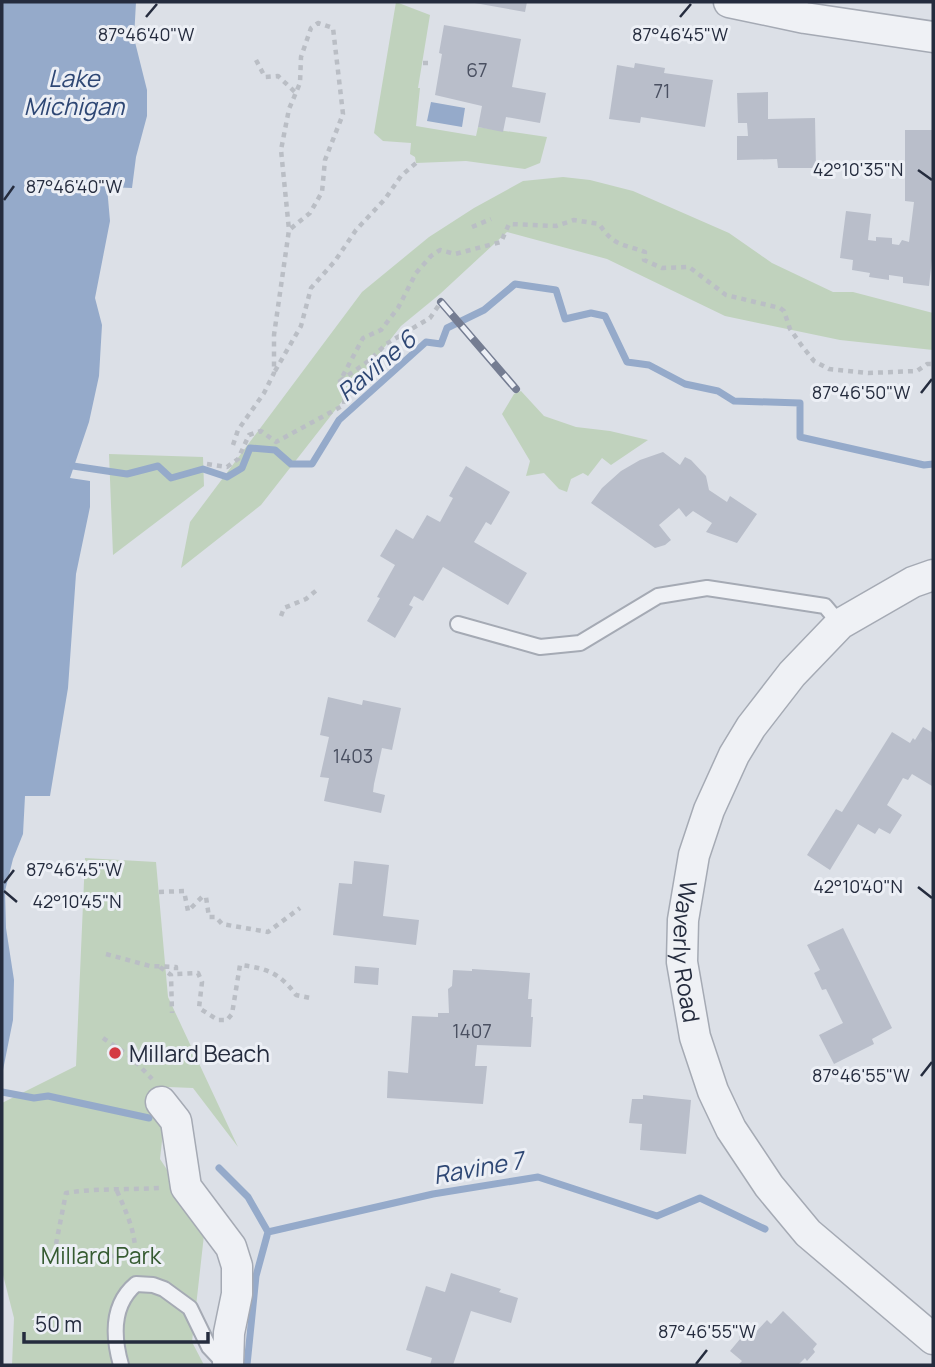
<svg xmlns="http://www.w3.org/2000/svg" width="935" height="1367" font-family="Manrope,sans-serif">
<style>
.green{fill:#c0d2bd}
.water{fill:#95aaca}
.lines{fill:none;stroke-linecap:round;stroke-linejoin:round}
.stream{stroke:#95aaca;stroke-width:7}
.building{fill:#b9beca}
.lane-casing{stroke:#a5aab4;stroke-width:18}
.street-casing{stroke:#a5aab4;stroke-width:33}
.path{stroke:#babec5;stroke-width:4.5;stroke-dasharray:5 5;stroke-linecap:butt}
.lane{stroke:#eff1f5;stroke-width:14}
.street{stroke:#eff1f5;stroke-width:30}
.rail-casing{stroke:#757d92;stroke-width:8}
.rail{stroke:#eceff5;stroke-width:5;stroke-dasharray:16;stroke-linecap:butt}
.ticks{fill:none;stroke:#252c3e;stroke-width:2.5}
.poi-dot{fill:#d43943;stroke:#eceff5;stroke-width:2.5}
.labels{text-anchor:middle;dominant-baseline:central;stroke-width:6;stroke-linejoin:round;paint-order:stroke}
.number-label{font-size:19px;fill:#4a5061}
.street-label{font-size:23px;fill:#252c3e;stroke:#eceff5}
.poi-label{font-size:23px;fill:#252c3e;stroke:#eceff5;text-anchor:start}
.park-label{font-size:23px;fill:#365b32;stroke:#eceff5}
.water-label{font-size:24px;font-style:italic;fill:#2e4774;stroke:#eceff5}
.ticks-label{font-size:18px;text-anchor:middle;fill:#252c3e;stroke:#eceff5;stroke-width:6;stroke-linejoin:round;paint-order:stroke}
</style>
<rect width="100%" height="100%" fill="#dce0e7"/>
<path class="green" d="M396,2l34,13 -12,73h2l-4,38 60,10 2,-9 69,10 -7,26 -15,6 -59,-8 -50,2 -1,-6 -5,-3 1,-11 -28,-2 -9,-8z
M563,177l27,3 43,11 96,42 43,30 61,29h20l80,21v37l-93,-10 -115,-24 -118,-57 -100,-27 -67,62 -39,32 -140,179 -80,63 9,-46 172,-230 67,-55 45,-29 49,-27z
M521,391l23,25 32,11 34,4 38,9 -37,25 -9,-7 -14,18 -5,-3 -12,6 -4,13 -8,-3 -15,-16 -18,3 4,-15 -28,-47 12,-20z
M109,454l94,3 1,29 -91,69z
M85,858l71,4 12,135 70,150 -45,-59 -25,-1 -8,72 32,49 12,27 -12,107 12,23h-192l2,-47 -12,-47v-168l74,-37z"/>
<path class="water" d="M2,2h134l-2,36 13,52v26l-11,41 -4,31 -25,-1 3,34 -15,77 7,27 -3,51 -10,46 -19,56 20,3v26l-14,67 -8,114 -18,108h-25l-2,38 -10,25 -8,32 1,37 8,52 -1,40 -11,55z
M431,102l34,6 -3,19 -35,-6z"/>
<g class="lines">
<path class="stream" d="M73,466l54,8 31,-8 13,12 32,-9 24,8 15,-9 8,-20 25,2 16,14h21l27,-44 87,-78 15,2 6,-16 37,-18 31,-26 41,6 9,29 26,-6 14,3 22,46 22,3 36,19 33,7 16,10 66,2v34l124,28 9,-1
M2,1092l32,6 14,-2 101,22
M219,1168l29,29 20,35 -12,44 -9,89
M268,1232l165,-38 105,-17 119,39 43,-18 65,31"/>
</g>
<path class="building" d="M469,2h58l-2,10z
M444,25l77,14 -9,48 34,6 -6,30 -34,-6 -3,15 -25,-5 4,-21 -47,-11 7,-41 -3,-1z
M635,63l30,5 -1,5 49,7 -8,47 -64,-10 -1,6 -31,-4 8,-54 17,3z
M768,92v27l47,-1 1,50h-38l-1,-9 -40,1v-24h11l-1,-13h-9l-1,-30z
M905,130h28v120l-4,36 -26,-3v-6l-14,-2v5l-20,-3 1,-4 -18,-3 1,-10 -13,-2 6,-47 25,3 -3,26 8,1v-4l16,1v6l7,1 3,-5 7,2 5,-40 -9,-1z
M663,452l17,13 5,-8 6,3 15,16 3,14 18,12 3,-6 27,18 -20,29 -31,-11 6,-9 -19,-12 -7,6 -7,-9 -20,17 12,15 -6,5 -10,3 -64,-45 11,-15 19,-17 19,-11z
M466,466l44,26 -19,33 -5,-3 -12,20 53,31 -19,32 -65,-38 -20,34 -9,-5 -5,9 4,2 -18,31 -28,-17 13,-23 -3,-1 18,-32 -15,-9 16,-27 17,10 14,-24 13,7 13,-24 -4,-2z
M328,697l34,8 1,-5 38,8 -9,42 -10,-2 -8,36 -1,8 12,3 -4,18 -57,-12 5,-23 -9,-1 9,-40 -9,-2z
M923,727l10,6 -2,11 2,40 -1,2 -20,-12 -4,6 -5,-2 -16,27 15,10 -12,19 -11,-6 -4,6 -17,-10 -28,46 -23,-15 29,-46 6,3 50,-80 18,11 3,-5 2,2z
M354,861l35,4 -6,51 36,4 -3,25 -83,-10 6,-52 13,1z
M843,928l49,100 -20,11 2,5 -40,20 -15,-29 24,-12 -17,-34 -4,1 -8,-17 6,-3 -13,-25z
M355,966l24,2 -1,17 -24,-2z
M472,969l58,4 -2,26h4l-1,18h2l-2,30 -54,-2 -2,21h12l-4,38 -96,-6 1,-27 20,2 4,-57 26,1v-4h11l-1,-24 4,-3 1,-16 19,1z
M643,1095l48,5 -5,54 -46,-4 2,-26 -13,-1 3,-24h11z
M451,1273l50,16 -2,3 19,6 -7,25 -40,-12 -18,54h-23l2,-7 -26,-8 20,-64 19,6z
M783,1311l34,33 -4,5 2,3 -8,9 -2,-3 -7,7h-60l4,-4 -12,-10 10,-12 -1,-3 5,-6 9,5 14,-15 4,4z"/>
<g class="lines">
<g class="lane-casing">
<path id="lane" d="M458,624l82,23 40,-4 78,-47 49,-8 118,18 15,18
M121,1365c-8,-28 -10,-60 15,-81l17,1 11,4 26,19 19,39 16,17"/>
</g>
<g class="street-casing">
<g id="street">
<path d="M729,2l76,16 128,19"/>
<path id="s1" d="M933,575l-20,7 -73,42 -48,50 -41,53 -17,28 -25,55 -15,45 -11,65 -1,42 13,75 18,54 18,38 38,57 39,47 125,106"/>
<path d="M161,1102l15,19 10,66 45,60 6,19v28l-8,39 -1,32"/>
</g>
</g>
<path class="path" d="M256,60l9,17 13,-1 18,17
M423,63h6
M472,227l19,-8
M275,371l26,-45 10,-38 24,-27 21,-31 29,-31 16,-23 15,-13
M340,381l30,-21 16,-16 44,-26 11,-16
M233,445l5,-15 26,-37 10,-20v-38l15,-105 21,-17 12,-21 3,-32 18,-46 -10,-86 -15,-5 -7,5 -10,29 -1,26 -11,26 -8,41 8,80
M207,464l20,3 11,-8 11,-24 12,-4 15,11 68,-37 1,-16 -5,-8 23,-43 18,-8 17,-22 18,-35 15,-17 9,-6 15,4 46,-12 8,-18 47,2 18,-6 25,4c16,23 22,19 46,28l-1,8 18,8 27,-1 37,28 54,13 4,3 6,18 12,17 12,15 15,8 39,4 49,-2 10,-7h6
M281,616l3,-8 22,-9 12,-10
M159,892l25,-1 4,20 14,-14h4l3,20h7l6,7 46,8 32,-24
M106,954l44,12 26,1v7l22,-1 4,9 -3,26 19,12h9l5,-6 8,-49c26,3 40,8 56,30l14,3
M160,967l11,8 1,38
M103,1038l28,19 21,22
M117,1191c11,25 22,48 17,76
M56,1244l10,-51c31,-5 62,-3 93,-5
M69,1261l44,-5 14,-5 9,4"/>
<use href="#lane" class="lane"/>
<use href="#street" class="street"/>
<g class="rail-casing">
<path id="rail" d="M441,302l75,87"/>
</g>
<use href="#rail" class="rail"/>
</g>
<path class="ticks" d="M146,17l11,-13M680,17l11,-13M918,170l14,10M4,200l10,-14M921,393l11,-14M4,883l10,-13M918,887l14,11M4,891l13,11M921,1076l11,-14M696,1364l11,-14"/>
<circle class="poi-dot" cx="115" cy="1053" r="7"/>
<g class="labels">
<g class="number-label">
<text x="477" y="70">67</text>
<text x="662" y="91">71</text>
<text x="353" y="756">1403</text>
<text x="472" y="1031">1407</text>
</g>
<g class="street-label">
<text stroke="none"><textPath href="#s1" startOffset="480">Waverly Road</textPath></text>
</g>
<g class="poi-label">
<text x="129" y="1053">Millard Beach</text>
</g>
<g class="park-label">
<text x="101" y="1255">Millard Park</text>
</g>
<g class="water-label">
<text x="74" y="77">Lake<tspan x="74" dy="28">Michigan</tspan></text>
<text transform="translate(376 365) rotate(-40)">Ravine 6</text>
<text transform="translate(478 1167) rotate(-10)">Ravine 7</text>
</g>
</g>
<g class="ticks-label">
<text x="146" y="41">87°46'40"W</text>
<text x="680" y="41">87°46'45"W</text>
<text x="858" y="176">42°10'35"N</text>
<text x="74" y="193">87°46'40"W</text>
<text x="861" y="399">87°46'50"W</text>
<text x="74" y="876">87°46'45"W</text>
<text x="858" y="893">42°10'40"N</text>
<text x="77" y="908">42°10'45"N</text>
<text x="861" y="1082">87°46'55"W</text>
<text x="707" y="1338">87°46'55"W</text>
</g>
<rect width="935" height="1367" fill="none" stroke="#252c3e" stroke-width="7"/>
<path d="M24 1332v10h184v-10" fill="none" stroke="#252c3e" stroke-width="3.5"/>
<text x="35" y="1332" font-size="21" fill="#252c3e" stroke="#eceff5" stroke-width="5" paint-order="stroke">50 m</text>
</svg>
